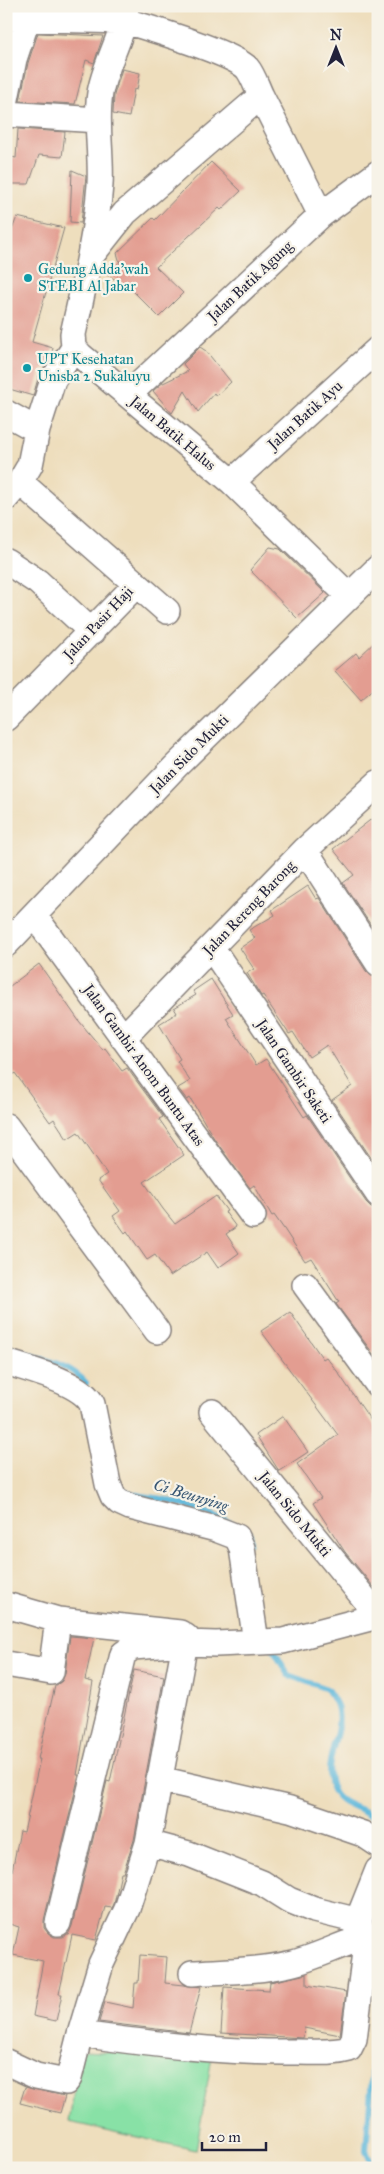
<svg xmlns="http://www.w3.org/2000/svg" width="384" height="2174" font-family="'IM FELL Great Primer',serif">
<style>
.green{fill:#88e1a6;stroke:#558270}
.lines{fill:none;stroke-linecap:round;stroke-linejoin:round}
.stream{stroke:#5eb8db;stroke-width:6}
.building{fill:#e39d91}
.minor-casing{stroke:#88807c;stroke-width:28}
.minor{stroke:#fff;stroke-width:25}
.culture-dot{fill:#0f9aa8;stroke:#f7f3e8;stroke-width:2}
.labels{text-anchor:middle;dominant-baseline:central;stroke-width:4.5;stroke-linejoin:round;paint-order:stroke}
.culture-label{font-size:15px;fill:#0d838f;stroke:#f7f3e8;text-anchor:start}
.street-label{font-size:15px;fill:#22223b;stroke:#f7f3e8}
.water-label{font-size:16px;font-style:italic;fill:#375673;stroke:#f7f3e8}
</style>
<rect width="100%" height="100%" fill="#f7f3e8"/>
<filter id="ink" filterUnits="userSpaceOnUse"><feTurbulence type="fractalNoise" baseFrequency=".02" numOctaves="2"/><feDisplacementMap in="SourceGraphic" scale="10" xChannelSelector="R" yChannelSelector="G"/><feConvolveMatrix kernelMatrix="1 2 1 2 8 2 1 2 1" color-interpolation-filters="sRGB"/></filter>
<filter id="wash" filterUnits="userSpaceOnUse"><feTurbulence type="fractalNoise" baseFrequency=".0096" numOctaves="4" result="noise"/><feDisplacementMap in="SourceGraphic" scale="20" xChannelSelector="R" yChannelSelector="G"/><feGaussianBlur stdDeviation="1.12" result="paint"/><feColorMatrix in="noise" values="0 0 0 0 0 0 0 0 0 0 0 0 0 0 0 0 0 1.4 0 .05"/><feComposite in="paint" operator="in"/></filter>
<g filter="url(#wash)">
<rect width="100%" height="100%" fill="#eedebd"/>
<path class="green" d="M81,2051l131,6 -16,93 -127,-28z"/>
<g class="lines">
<path class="stream" d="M6,1347c26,11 61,13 80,36
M118,1486c11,11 34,10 48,14 29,8 58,17 83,33l1,9
M272,1647l16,28 39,14c3,5 8,11 10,17 8,28 -17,55 -4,84 6,15 26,16 37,25 3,2 6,6 8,9
M374,2168l-8,-17 12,-147"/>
</g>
<g id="blocks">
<path class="building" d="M38,33l65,3 -9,27 -8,-3 -11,44 -55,-3 8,-38z
M122,69l18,4 -3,17 -3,-1 -5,28 -16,-3 1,-19z
M18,129l47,3 -3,25 -23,-2 -10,29h-22l4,-27 5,1z
M211,162l30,29 -20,19 -2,-2 -63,59 27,26 -24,24 -29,-29 -23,-13 13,-12 -3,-10 36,-35 2,2z
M72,170l14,6 -5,47 -11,-1z
M17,217l47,11 -32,114 21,6 -2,9 -12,18 -6,21 -27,-8v-143z
M200,347l6,4 25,31 -15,14 -2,-3 -16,19 -13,-21 -13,22 -19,-22 8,-7 27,-13 -5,-7z
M270,547l10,2 45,44 -28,25 -47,-48z
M378,639v46l-17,15 -26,-29 21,-18 3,4z
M378,814v122l-35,-53 11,-8 -21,-26z
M308,886l8,13 3,-1 47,73 5,5 7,1v191l-46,-68 20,-14 -25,-41 -18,12 -16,-25 -4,2 -26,-39 -2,1 -14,-23 7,-4 -14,-21 15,-10 -6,-8 26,-15 -3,-5z
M39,964l40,57 24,29 2,-2 17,23 5,-3 36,49 -4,2 25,36 -40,27 19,27 12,15 41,-28 11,15 -2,1 11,15 -10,7 13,19 -21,15 -11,-16 -37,24 -15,-21 -8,5 -20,-29 -2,2 -12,-17 7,-5 -22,-31 9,-6 -29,-42 -11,7 -13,-20 -4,3 -35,-49 -9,6v-90z
M211,979l22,35 -7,4 30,47 10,-6 38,58 3,-2 59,87 5,5 7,1v152l-42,-56 3,-2 -28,-44 -6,3 -21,-32 -10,-14 -2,1 -18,-31 -4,3 -35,-48 -25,-42 -3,2 -9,-12 12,-7 -13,-20 3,-2 -21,-35 18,-11 -3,-5 22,-13 -3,-4z
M290,1312l33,47 3,-2 11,14 41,60v161l-33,-40 -32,-49 8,-5 -24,-34 41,-29 -77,-104z
M283,1416l25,36 -29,19 -23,-36z
M70,1636l24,2 -9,42 8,2 -16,93h2l-35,145v8l4,5 6,4h9l6,-4 3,-7 35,-145 3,1 24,-112 30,6 -30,164 -11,33h-2l-7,31 -2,4 -7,-1 -9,33 -24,-5 -13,59h3l-6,27 -23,-5 10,-55 -30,-6 6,-28 -13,-4v-22l14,-70 4,1 16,-73h-2l17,-73 7,-5 3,-7z
M140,1955l27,2 -2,26 36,4 -12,46 -90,-11 6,-20 28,6 2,-25h3z
M307,1974v11l39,7 -6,43 -36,-7 -1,10 -82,-5 3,-46 45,3 1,-8z
M25,2087l40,9 -5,17 -40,-10z"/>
</g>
</g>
<g filter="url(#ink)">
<use href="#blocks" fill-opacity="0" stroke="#88807c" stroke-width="1"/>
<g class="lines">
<g class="minor-casing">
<path id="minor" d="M126,6c-2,30 -21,57 -26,87 -5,31 2,61 0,92 -4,50 -16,100 -27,149l1,14 6,7 152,127 117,114
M6,18l119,3c24,7 107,32 122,47 6,7 10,20 14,28
M6,99l8,-40 14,-42
M6,114l92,6
M91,256l34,-43 136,-117 60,119
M128,395l193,-180 57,-42
M6,413l31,17
M20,482l147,129
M232,482l146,-133
M6,498l14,-16 10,-17 7,-35 16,-50 21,-32
M6,561l32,21 54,50
M6,718l130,-133
M305,850l73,113
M34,915l219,301
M6,944l169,-177 203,-199
M211,947l167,247
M123,1038l182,-188 73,-67
M6,1126l151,205
M305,1285l73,100
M6,1362c23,8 75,20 86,42l16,80 5,12 6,6 11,5 86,22 21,8 5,11 14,94
M212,1412l166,203
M6,1605l52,15 122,13 6,4 -38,206 -21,66 -26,55 -21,70
M6,1664l45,8 7,-52
M159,1779l131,30 73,25 15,10
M148,1843l41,11 73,29 27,17 25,10 45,11
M58,1923l65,-269 10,-7 52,-4 31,1 67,-3 95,-25
M356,1936l6,-26 16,-40
M192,1973c33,-2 66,-2 97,-9 31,-7 58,-24 89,-30
M6,2062l30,14 30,6 3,-4 11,-44c72,10 144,19 217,18 18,0 35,2 52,-3l5,-10 13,-103"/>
</g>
<use href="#minor" class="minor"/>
</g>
</g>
<g class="culture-dot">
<circle cx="28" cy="278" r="5"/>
<circle cx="27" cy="368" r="5"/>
</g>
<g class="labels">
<g class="culture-label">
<text x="38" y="269">Gedung Adda'wah<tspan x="38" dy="17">STEBI Al Jabar</tspan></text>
<text x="37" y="359">UPT Kesehatan<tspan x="37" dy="17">Unisba 2 Sukaluyu</tspan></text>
</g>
<g class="street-label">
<text transform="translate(250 281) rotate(-43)">Jalan Batik Agung</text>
<text transform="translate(305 415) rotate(-42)">Jalan Batik Ayu</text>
<text transform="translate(173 433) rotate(40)">Jalan Batik Halus</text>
<text transform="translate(98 623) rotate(-47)">Jalan Pasir Haji</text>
<text transform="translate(189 754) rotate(-45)">Jalan Sido Mukti</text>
<text transform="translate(249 908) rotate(-46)">Jalan Rereng Barong</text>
<text transform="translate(144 1065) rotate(54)">Jalan Gambir Anom Buntu Atas</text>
<text transform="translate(294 1071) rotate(56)">Jalan Gambir Saketi</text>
<text transform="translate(295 1514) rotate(51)">Jalan Sido Mukti</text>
</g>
<g class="water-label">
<text transform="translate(191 1495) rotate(17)">Ci Beunying</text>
</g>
</g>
<rect width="384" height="2174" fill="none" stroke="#f7f3e8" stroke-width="25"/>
<g transform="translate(336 48)" stroke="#f7f3e8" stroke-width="4" paint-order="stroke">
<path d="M0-4L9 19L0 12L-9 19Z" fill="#22223b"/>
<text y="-8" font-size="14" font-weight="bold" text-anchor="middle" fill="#22223b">N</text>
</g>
<path d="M202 2142v8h64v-8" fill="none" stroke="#22223b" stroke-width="2.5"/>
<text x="209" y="2142" font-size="15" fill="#22223b" stroke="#f7f3e8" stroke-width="4" paint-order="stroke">20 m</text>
</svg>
